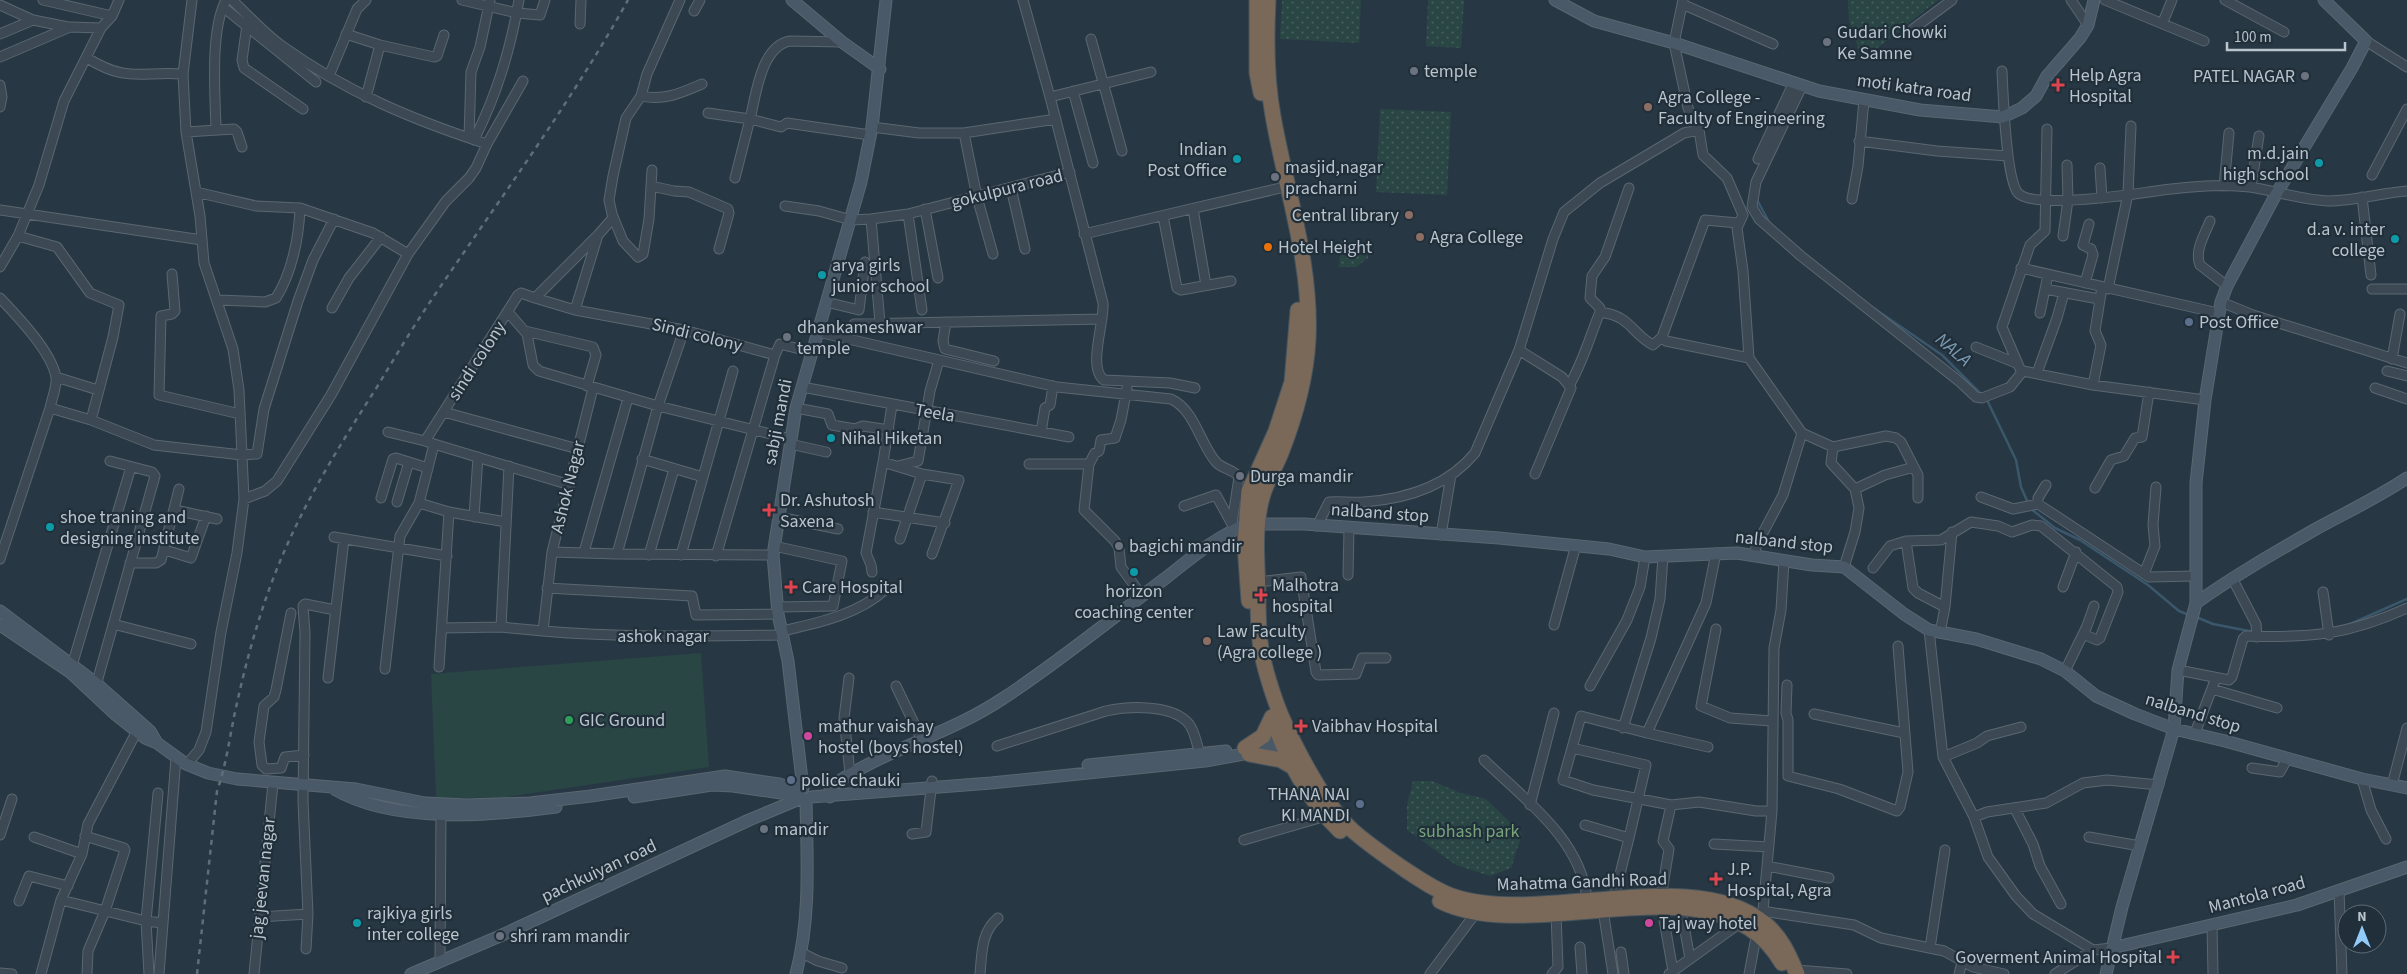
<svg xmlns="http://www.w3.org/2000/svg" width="2407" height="974" font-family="'Source Sans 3',sans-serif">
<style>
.park{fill:url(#park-dots)}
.pitch{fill:#294544}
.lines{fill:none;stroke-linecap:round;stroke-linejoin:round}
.stream{stroke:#3b576b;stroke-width:2.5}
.street-casing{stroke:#5a6771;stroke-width:11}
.secondary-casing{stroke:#5a6771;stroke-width:13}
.highway-casing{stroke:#46545e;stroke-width:17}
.street{stroke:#3c4954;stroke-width:9}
.secondary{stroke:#4a5967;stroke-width:11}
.highway{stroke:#7a6859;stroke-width:15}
.rail{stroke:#5e6e7b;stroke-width:2.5;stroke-dasharray:5 5;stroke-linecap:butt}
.worship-dot{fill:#6b7280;stroke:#202f39;stroke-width:2}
.health-dot{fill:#e0444e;stroke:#202f39;stroke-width:2}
.education-dot{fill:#8d6e63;stroke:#202f39;stroke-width:2}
.culture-dot{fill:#0f9aa8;stroke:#202f39;stroke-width:2}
.food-dot{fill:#e8710a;stroke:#202f39;stroke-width:2}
.service-dot{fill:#5c6f8a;stroke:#202f39;stroke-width:2}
.leisure-dot{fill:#2e9e5b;stroke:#202f39;stroke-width:2}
.hotel-dot{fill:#d1479c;stroke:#202f39;stroke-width:2}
.labels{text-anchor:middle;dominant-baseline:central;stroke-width:4.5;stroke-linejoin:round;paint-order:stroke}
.poi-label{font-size:18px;fill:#b9c4cd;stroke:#202f39;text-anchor:start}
.street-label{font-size:18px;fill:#b9c4cd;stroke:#202f39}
.park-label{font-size:18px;fill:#77a37b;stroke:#202f39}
.water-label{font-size:19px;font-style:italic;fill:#7a99b0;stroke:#202f39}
</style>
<defs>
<pattern id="park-dots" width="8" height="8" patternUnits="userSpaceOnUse" patternTransform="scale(1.25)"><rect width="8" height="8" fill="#294544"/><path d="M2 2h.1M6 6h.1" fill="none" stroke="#465e5e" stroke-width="1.8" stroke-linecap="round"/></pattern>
</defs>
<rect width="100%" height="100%" fill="#273844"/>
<path class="park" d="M1282,0h79l-2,43 -79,-4z
M1428,0h36l-3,48 -35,-2z
M1848,0h90l-76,60 -13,-39z
M1380,109l71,3 -4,83 -71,-3z
M1341,241l27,2v15l-12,9h-17z
M1413,781h19l29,12 25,6 36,35 -11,34 -21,8 -34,-11 -49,-35v-25z"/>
<path class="pitch" d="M701,653l8,114 -202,30 -71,2 -5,-125z"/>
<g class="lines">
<path class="stream" d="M1756,198l14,26
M1875,309l67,46 39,39
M1987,400l29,60 5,27 7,16
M2030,508l25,20 25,12 68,45 31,26 10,4
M2196,617l17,7 41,8
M2348,625l59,-26"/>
<g class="street-casing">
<path id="street" d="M43,0l69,16
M232,0c16,15 32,33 50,46 64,46 131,74 205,98
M462,0l55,13 23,2 5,-15
M1023,0l27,97 53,206c2,18 -16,65 1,77l66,3 25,5
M1683,0l-9,43 14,65 11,22 4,25 24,23 16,37 -6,13 6,43 6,87 53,75 31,14 -2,16 24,26 4,19 -4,24 -11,35
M2071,0l17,25
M2105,0l99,41
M2225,0l59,32
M1682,4l91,40
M0,5l33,15 35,7
M223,7l93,75
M694,11l6,-11
M2163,22l9,-22
M580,24l1,-24
M247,25l-5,35 2,8 59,41
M101,28l11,-12 7,-16
M1913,29l39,-29
M0,34l33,-14
M346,34l34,11 54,12 3,-1 7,-21
M1091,39l31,112
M2366,41l41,26
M842,42l-52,-1c-29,5 -34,54 -40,78l31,8 6,-4 83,12
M0,57l70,-30 31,1 -37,73 -25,84 -21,51 -18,31
M87,58c40,25 54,13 96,16
M2002,71c1,22 4,108 16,122 13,16 110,2 131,-1 32,-5 69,-9 101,-5 27,4 51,13 78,14 26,0 53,-8 79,-10
M329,76l28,-67 9,-9
M0,85l2,12 -2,10
M1802,86l-46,96 -4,25 7,12 42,37 159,126 16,15 6,1 28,-11 13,-16 70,14 112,15
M1073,91l20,72
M641,96c23,5 40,-3 61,-12
M366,97l14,-52
M1050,97l101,-25
M708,113l42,6 -15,59
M872,127l47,6h45l92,-14
M216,128c-1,-35 -6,-98 10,-128
M186,132l48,-3 3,3 5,15
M964,133l13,64 16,57
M469,138l2,-66 9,-25 10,-47
M474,140c23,-46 36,-89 45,-140
M1859,141l78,10 71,5
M1758,159l35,-75
M2100,168l2,30
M652,170l-3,49 -6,35 -5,3 -15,-16 -11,-27 -3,-14 4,-24 13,-58 15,-22 6,-22 33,-74
M2372,175l35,-66
M651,186l23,5 15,1 39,17 1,4 -10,36
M2224,186l5,-53
M2251,187l8,-51
M1011,188l14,61
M196,192l60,14 44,2 73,25 35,21
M2362,197l9,78
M1852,199l6,-33 6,-66
M785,206l34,5 32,9 20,-1 37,-5 162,-42
M925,209l13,69
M1193,209l13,76
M0,210l202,30
M908,214l14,96
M1163,216l14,72 4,2 50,-9
M613,218l-15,17 -23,75 109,20 91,25 5,-11 31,8
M871,219l9,104
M2210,221c-5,13 -16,30 -10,44l27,21
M1738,223l-33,-3 -43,117 4,4 83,17
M1084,234l205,-48
M18,236l39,11 33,46 29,12 -6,32 -22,83
M2063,236l5,-36 -1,-35
M2021,268l197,45
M172,274l3,37 -3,3 -11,2 -2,79 81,19
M2085,283l8,-28 -2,-6 -8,-4 6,-21
M2045,289l54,10
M2108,289l20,-95 3,-68
M2372,289h35
M0,298c18,19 51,53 56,79 1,10 -4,21 -6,31
M218,300l47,2 11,-4c16,-25 23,-61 24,-90
M826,302l33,8 6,-48
M2221,302l32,13 154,48
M332,308l17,-30 32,-41
M575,310l-40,-12 61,-61
M508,312l19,22 6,31 6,6 119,35 133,33
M1600,312c31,4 31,21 53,33l9,-8
M2040,313l8,-38
M946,322l-3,19 2,8 49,12
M854,324l248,-5
M684,330l-26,76 -41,148 156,1
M525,331l68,16 3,8 -9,31
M818,332l239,55 114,12c24,11 29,45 45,63 6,7 17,7 23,15l-7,46
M1976,347l40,16
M1519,350l43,27 9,11 -36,86
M2392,359l8,-45
M2021,371l-19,-44 28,-82 15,-14 2,-102
M2387,371l20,5
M2037,373l20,-55 7,-25
M56,377l42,13
M1570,384c13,-22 20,-48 30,-72v-4l-10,-10 2,-22 13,-19 24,-69
M2093,385l8,-40 -6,-14 7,-44
M802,387l267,50
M593,388l-41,164 65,2
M2375,388l32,11
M796,408l32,6 4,11 23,4 8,-3 26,4
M444,412l134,37
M388,432l37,9
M1041,432l4,-24 5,-3 3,-19
M434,444l-9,-3 93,-146 3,-2 14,5
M790,444l36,8
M1833,447l53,-11 10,2 5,4 17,33v23
M642,459l61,18
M883,462l9,-57
M1029,464h60l6,-11 4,-2 2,-11 14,-2 6,-18 6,-32
M1089,464l-5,46 31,31 4,7 2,19 21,29
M898,466l20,-5 12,-70 9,-31
M428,468l-9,35 30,9 -10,155
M2095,488l16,-28 13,-4 11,-18 7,-1 7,-45
M1855,489l30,-14 29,-8
M1981,497l32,12 25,-5 111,73 46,-1
M381,498l12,-39 3,-1 32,10 6,-24 136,41
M244,499l21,-8 12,-10 54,-86 77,-141 38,-53 23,-23 7,-10 11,-24 36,-63
M397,502l12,-40
M2038,504v-6l8,-13
M1184,506l32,-11 16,29
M175,510l42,9
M449,512l57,10
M873,512l72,11
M474,517l4,-60
M779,517l59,12
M1317,526l12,-24c11,-1 23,1 35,0 42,-3 83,-15 111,-49l44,-103 34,-111 11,-27 36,-29 84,-50 15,-3
M1441,535l10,-60
M334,537l113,19
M900,539l22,-65
M1906,541l7,47 5,5 27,14
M774,546l68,15 -9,45 -55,1
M165,550l26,8 15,-42
M584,552l44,-154
M1716,553l-10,50 -59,130 -66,-17 -18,64 30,10 78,15 28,-3 57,9h16
M649,555l25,-86
M681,555l52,-184
M1754,555l3,-11 26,-49 19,-62
M716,556l59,-201
M0,559l50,-151 41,12 63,25 88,10 15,-1 7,-45 34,-108 15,-41 21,-41
M130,563h26l5,-3 18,-71
M1873,568l17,-22 16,-5 35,-1 30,-18 27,4 14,6 20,-7 9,1 76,61 1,5 -18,46 -3,2 -14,-6
M872,572l-1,-7 -5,-12 17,-91 39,12 37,6 -27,74
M2144,574l11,-28 -2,-21 3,-38
M1348,575l1,-46
M2232,578l24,46 1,13
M1258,582l43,-5 15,95 2,3 38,-1 6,-16h24
M2063,587l13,-35
M547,588l145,8 4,19 82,-1
M2323,592l6,43
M291,613l-15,77 -2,7 -10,9 -5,36 3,23 4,4 15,-1 4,-11 19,-2
M113,624l78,20
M1554,625l22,-80
M501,627l8,-161
M442,628l59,-1 42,4 9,-79
M1716,629l-15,77 29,12 42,3
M1929,630l14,127 31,60 14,40 28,39 17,18 60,36
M543,631c80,7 159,5 240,4
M782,631c35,-8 76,-16 104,-42
M1940,633l5,-26 7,-75
M71,669l60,-202
M385,669l15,-133 19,-33
M2178,670l51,10 3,-3 11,-38 3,-3c64,2 102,-1 161,-28
M2065,671l22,-45 7,-20
M328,678l16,-139
M849,678l-5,40 6,55
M1787,685l-1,28 2,7v56l51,13 58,22 3,-4 8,-35 -10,-126
M896,686l26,54
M1590,686l37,-66 13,-33 5,-30
M95,689l60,-213 -3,-4 -42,-11
M2212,689l65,19
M1814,714l90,19
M1623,728l28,-90 9,-39 3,-43
M1647,733l61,14
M2195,733l19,-50
M997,746l109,-35c22,-5 67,-7 83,13 6,8 8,21 11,30
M1572,748l74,17 -17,73
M1943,757l34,-14 10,-7 34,-9
M1484,760c40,39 97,79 103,139
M187,764l12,-14 7,-18 15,-100 16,-79 7,-54 -5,-109 -6,-41 -29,-86 -4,-47 -14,-84 -3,-58 9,-74
M2252,768l28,4 7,-13
M2362,779l9,31 15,29
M2392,785l15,-57
M158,793l-12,128 17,2
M1530,805l24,-92
M2015,809l18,35 7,22 21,38
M1974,817l13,-5 59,-9 37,-20 24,-3 52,5
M1585,825l44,13 -15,60
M912,834l14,-2 6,-51
M0,835l12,-36
M85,836l39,12 1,2 -20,61 -17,40 -1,23
M34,837l48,17
M2089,837l51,9
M1244,840l82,-24
M1714,844l55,3
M1767,866l62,12
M2339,890l3,84
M1661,897l8,-48 -6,-8 8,-36
M61,900l85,21 3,53
M19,901l10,-25 39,10
M1603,910l10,64
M1762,911l92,14 27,13 63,13 29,16 31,7
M259,917l49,-3
M1664,920l9,51
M1683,920l7,39
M1762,921l10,-110 2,-163 7,-38 3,-49
M2212,926l1,48
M1580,947l2,27
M1930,948l15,-98
M306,949l2,-35 -5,-113 2,-168 -2,-27 2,-2 30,6
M1621,952l3,22
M802,953l16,8 24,7
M440,962l1,-152
M1796,970l51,4
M0,973l12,1
M41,974l20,-74 21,-46 6,-30 49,-93
M159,974l17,-216
M254,974l19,-191
M980,974c2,-21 1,-42 18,-56
M1430,974l45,-60
M1552,974l6,-7 -2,-54
M1669,974l71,-51
M1749,974l8,-42
M1959,974l3,-12
M2055,974l38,-24 19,-2"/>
</g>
<g class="secondary-casing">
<path id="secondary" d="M792,0l50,42 38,27
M1555,0l39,21 80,22 145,48 101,19 83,7 19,-9 14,-12 11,-20 33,-38 8,-13 6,-25
M1257,524h47l195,14 110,11 36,8 92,-4 75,12 32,2 60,47 25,16 47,9 65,20 24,12 31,25 39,18 39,15 51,12 137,38 45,9
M2196,603c38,-27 78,-50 118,-73 31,-17 63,-32 93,-52
M0,611l97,73 53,47 7,12
M0,625l70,47 46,43 29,23 12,5 29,21 22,9 29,6 119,10 69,14 41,2 64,-2 61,-7 134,-20 54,8 21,7
M1252,747l35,-8
M1088,765l138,-14
M803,788l-15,-127 -10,-47 -5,-59 23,-147 65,-226 11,-55 14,-127
M334,789c60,35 155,27 222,18
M634,797l78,-12 21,1 61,9
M811,797l180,-14 214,-22 85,-15
M830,797v-10c53,-37 118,-52 172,-88 57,-37 110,-81 165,-122 24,-19 50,-41 79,-52
M2112,948l185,-43 110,-38
M411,974l89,-38 249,-116 53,-22
M796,974c15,-57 11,-116 10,-174
M2106,974l16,-67 52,-178 4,-59 18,-67v-120l9,-83 16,-98 6,-16 48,-90 77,-128 14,-27 -42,-41"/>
</g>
<g class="highway-casing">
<path id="highway" d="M1257,0v73l4,20
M1268,0c-2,39 -2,78 5,116 13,74 39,148 35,224 -2,38 -13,77 -27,113 -5,12 -12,25 -17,38 -11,32 -7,68 -6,102 0,20 0,42 4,61 4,20 13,48 21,66 15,33 42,85 69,110 17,15 36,28 55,41 14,9 31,21 48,26 86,28 238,-33 309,26 17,13 25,32 33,51
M1249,601l-4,-56 4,-54 27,-60 16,-49 6,-72
M1273,718c13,41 36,83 67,113
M1245,748l18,-12 9,-19
M1249,754l32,6 14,8
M1440,901c95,48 279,-49 342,62"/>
</g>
<use href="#street" class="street"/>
<use href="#secondary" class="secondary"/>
<use href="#highway" class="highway"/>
<path class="rail" d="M197,974l20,-183c10,-28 13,-58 20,-88 11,-50 26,-103 47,-151 25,-58 59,-112 93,-165 18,-30 36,-60 55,-88 67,-99 138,-195 196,-299"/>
</g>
<g class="worship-dot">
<circle cx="1827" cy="42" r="5"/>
<circle cx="1414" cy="71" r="5"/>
<circle cx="2305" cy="76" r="5"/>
<circle cx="1275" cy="177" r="5"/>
<circle cx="787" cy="337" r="5"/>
<circle cx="1240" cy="476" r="5"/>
<circle cx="1119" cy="546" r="5"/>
<circle cx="764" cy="829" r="5"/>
<circle cx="500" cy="936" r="5"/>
</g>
<g class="health-dot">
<path d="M2055.5 77.5h5v5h5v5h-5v5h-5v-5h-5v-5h5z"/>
<path d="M766.5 502.5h5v5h5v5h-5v5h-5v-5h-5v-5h5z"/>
<path d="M788.5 579.5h5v5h5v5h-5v5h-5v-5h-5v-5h5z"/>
<path d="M1258.5 587.5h5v5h5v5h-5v5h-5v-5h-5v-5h5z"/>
<path d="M1298.5 718.5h5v5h5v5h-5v5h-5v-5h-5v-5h5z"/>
<path d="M1713.5 871.5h5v5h5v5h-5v5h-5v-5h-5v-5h5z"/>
<path d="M2170.5 949.5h5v5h5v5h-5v5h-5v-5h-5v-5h5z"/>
</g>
<g class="education-dot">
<circle cx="1648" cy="107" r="5"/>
<circle cx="1409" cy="215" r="5"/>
<circle cx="1420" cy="237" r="5"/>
<circle cx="1207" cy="641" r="5"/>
</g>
<g class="culture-dot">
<circle cx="1237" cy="159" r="5"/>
<circle cx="2319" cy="163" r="5"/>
<circle cx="2395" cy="239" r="5"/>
<circle cx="822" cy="275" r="5"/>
<circle cx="831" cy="438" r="5"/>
<circle cx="50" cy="527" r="5"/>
<circle cx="1134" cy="572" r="5"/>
<circle cx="357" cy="923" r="5"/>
</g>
<circle class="food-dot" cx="1268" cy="247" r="5"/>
<g class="service-dot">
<circle cx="2189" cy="322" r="5"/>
<circle cx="791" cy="780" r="5"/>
<circle cx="1360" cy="804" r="5"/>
</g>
<circle class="leisure-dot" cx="569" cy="720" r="5"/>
<g class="hotel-dot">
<circle cx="808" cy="736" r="5"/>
<circle cx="1649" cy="923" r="5"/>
</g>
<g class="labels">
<g class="poi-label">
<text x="1837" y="32">Gudari Chowki<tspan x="1837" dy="21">Ke Samne</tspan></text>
<text x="1424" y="71">temple</text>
<text x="2069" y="75">Help Agra<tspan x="2069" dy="21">Hospital</tspan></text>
<text x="2295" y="76" text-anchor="end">PATEL NAGAR</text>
<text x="1658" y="97">Agra College -<tspan x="1658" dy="21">Faculty of Engineering</tspan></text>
<text x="1227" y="149" text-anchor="end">Indian<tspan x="1227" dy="21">Post Office</tspan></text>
<text x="2309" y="153" text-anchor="end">m.d.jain<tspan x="2309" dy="21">high school</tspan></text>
<text x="1285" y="167">masjid,nagar<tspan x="1285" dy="21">pracharni</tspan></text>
<text x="1399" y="215" text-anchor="end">Central library</text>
<text x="2385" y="229" text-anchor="end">d.a v. inter<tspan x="2385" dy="21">college</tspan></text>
<text x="1430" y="237">Agra College</text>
<text x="1278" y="247">Hotel Height</text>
<text x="832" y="265">arya girls<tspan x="832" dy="21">junior school</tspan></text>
<text x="2199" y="322">Post Office</text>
<text x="797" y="327">dhankameshwar<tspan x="797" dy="21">temple</tspan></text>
<text x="841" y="438">Nihal Hiketan</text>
<text x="1250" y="476">Durga mandir</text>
<text x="780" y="500">Dr. Ashutosh<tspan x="780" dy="21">Saxena</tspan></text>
<text x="60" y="517">shoe traning and<tspan x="60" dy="21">designing institute</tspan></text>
<text x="1129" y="546">bagichi mandir</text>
<text x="1272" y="585">Malhotra<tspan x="1272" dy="21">hospital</tspan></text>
<text x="802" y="587">Care Hospital</text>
<text x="1134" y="591" text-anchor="middle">horizon<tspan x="1134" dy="21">coaching center</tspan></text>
<text x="1217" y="631">Law Faculty<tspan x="1217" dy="21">(Agra college )</tspan></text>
<text x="579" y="720">GIC Ground</text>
<text x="818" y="726">mathur vaishay<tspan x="818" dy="21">hostel (boys hostel)</tspan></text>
<text x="1312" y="726">Vaibhav Hospital</text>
<text x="801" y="780">police chauki</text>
<text x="1350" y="794" text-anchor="end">THANA NAI<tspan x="1350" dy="21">KI MANDI</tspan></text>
<text x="774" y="829">mandir</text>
<text x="1727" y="869">J.P.<tspan x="1727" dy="21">Hospital, Agra</tspan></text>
<text x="367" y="913">rajkiya girls<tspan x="367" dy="21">inter college</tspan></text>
<text x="1659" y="923">Taj way hotel</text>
<text x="510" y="936">shri ram mandir</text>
<text x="2162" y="957" text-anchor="end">Goverment Animal Hospital</text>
</g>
<g class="street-label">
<text transform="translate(1914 88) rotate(8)">moti katra road</text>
<text transform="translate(1007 189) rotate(-14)">gokulpura road</text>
<text transform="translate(697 335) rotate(14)">Sindi colony</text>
<text transform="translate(477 361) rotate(-57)">sindi colony</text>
<text transform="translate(935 413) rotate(10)">Teela</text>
<text transform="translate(778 422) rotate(-79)">sabji mandi</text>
<text transform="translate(568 487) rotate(-76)">Ashok Nagar</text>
<text transform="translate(1380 513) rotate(4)">nalband stop</text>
<text transform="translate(1784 542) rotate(6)">nalband stop</text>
<text x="663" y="636">ashok nagar</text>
<text transform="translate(2193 713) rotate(17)">nalband stop</text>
<text transform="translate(599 871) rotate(-25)">pachkuiyan road</text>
<text transform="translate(263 878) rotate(-84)">jag jeevan nagar</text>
<text transform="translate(1582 882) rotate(-2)">Mahatma Gandhi Road</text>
<text transform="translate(2257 895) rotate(-15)">Mantola road</text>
</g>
<g class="park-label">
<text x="1469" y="831">subhash park</text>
</g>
<g class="water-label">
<text transform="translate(1953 350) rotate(41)">NALA</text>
</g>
</g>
<g transform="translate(2362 929)"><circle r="24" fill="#202f39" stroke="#5d6b74"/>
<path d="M0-4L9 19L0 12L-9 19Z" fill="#92cafa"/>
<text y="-8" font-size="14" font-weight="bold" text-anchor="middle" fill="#b9c4cd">N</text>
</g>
<path d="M2227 42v8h118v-8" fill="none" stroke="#b9c4cd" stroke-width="2.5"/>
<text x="2234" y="42" font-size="15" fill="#b9c4cd" stroke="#202f39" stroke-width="4" paint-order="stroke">100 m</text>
</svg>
